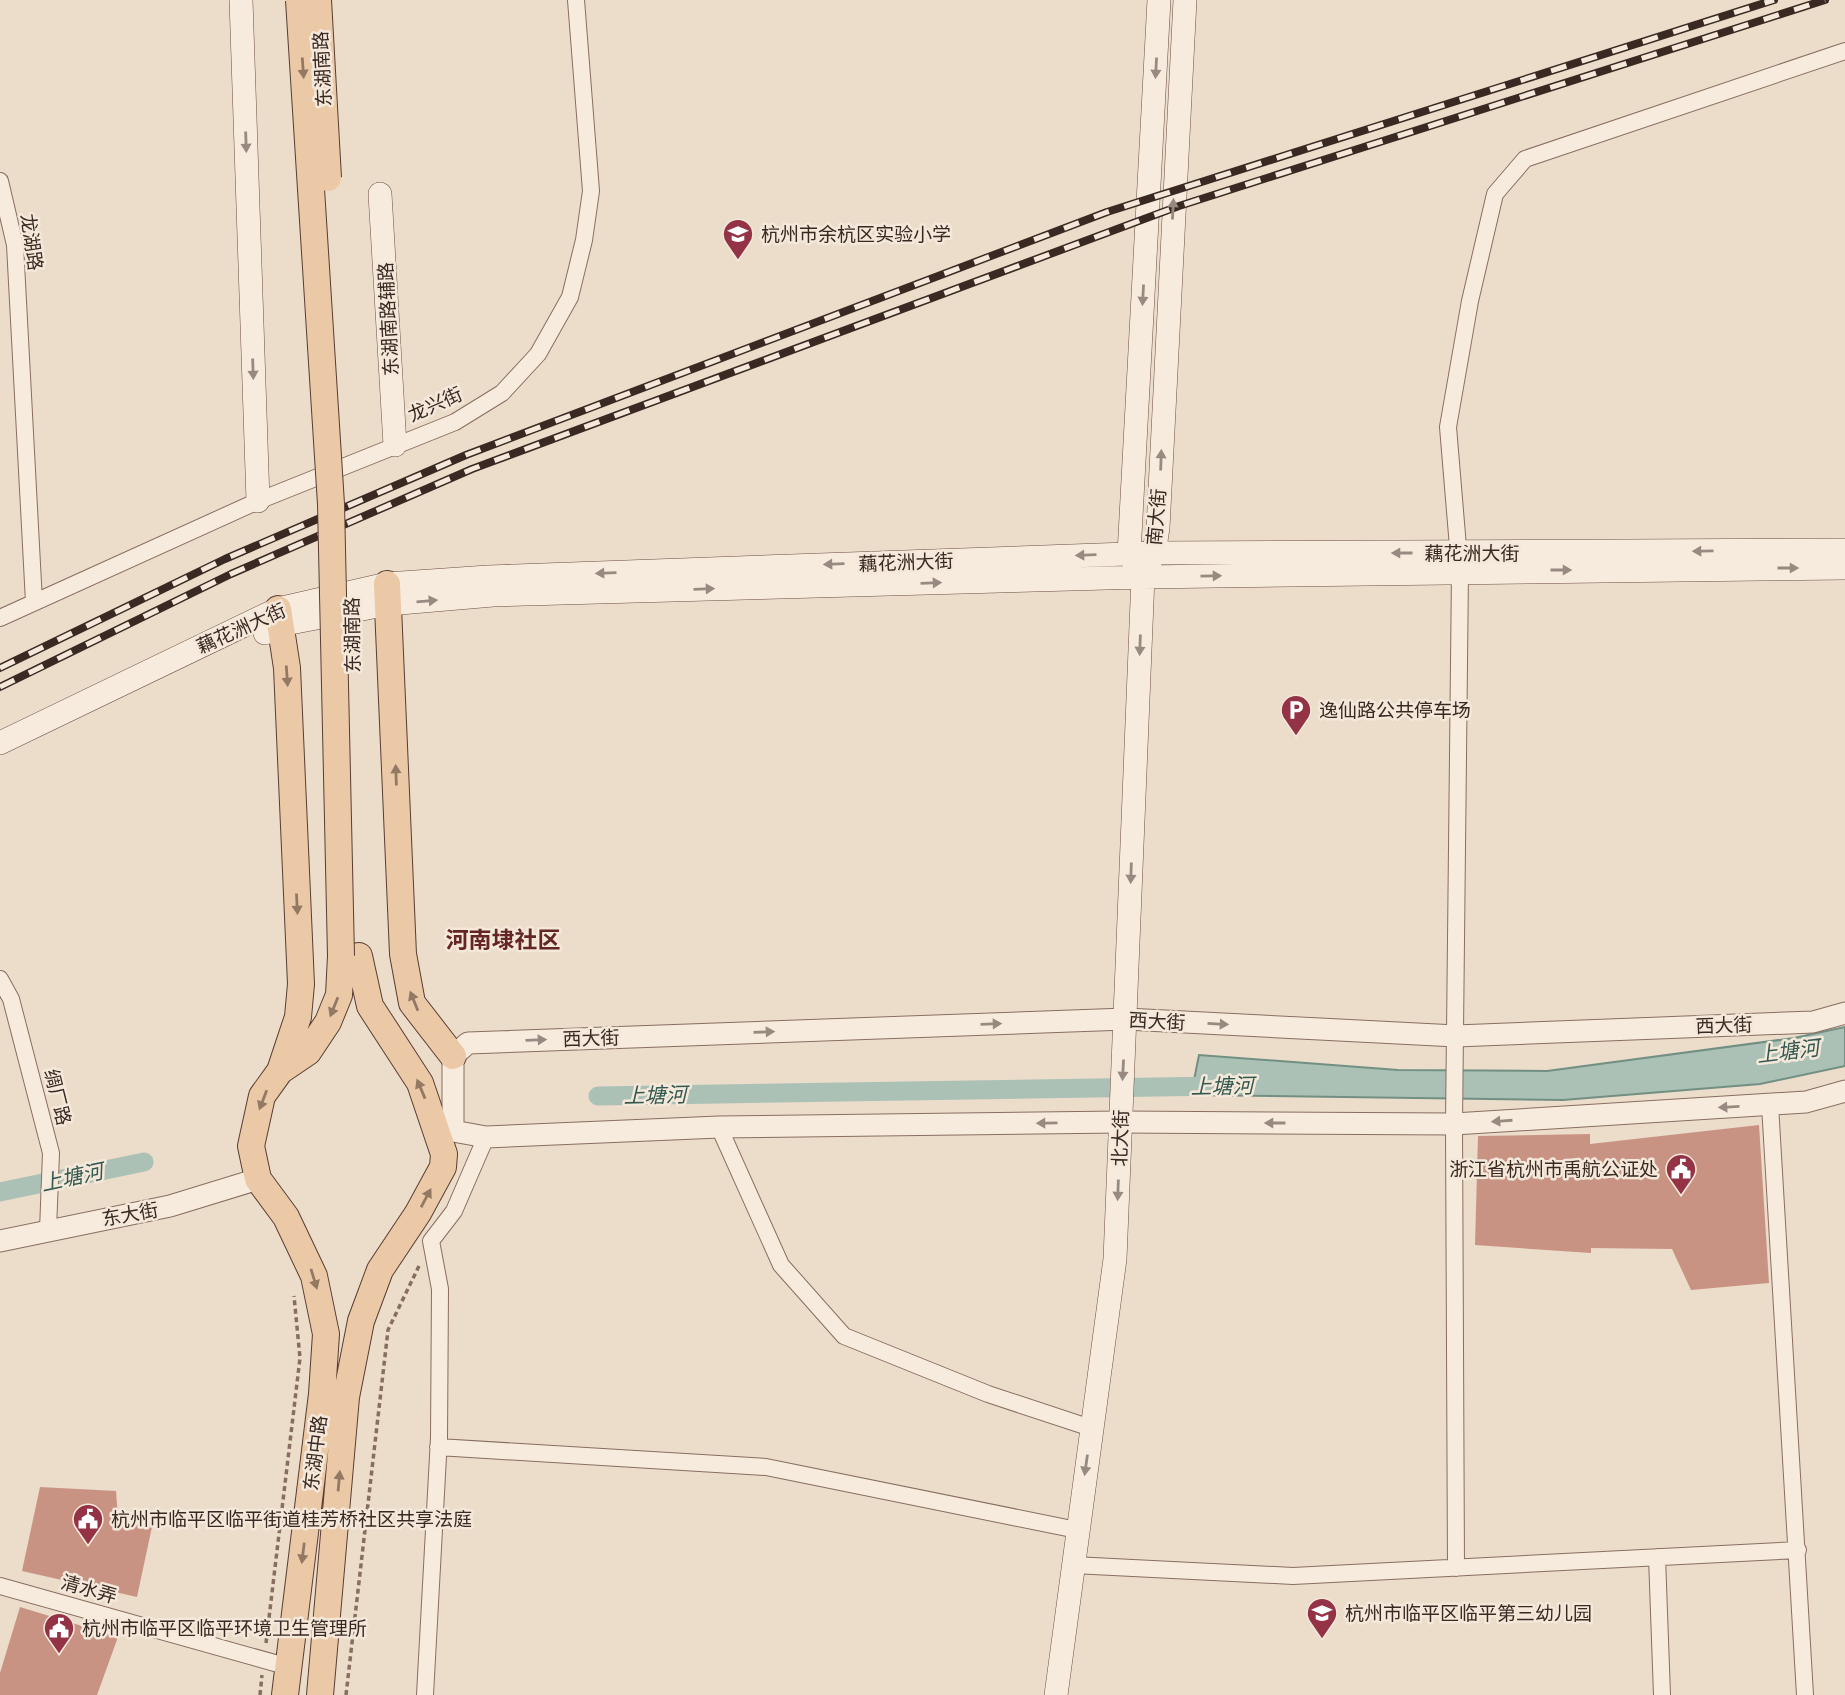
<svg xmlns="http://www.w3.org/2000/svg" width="1845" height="1695" font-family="'Source Serif 4','Noto Sans SC',serif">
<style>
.water{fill:#abc1b6;stroke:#719083;stroke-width:2}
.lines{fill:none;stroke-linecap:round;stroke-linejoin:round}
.canal{stroke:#abc1b6;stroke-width:19}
.building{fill:#c89383}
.minor-casing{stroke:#886e60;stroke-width:18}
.tertiary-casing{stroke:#886e60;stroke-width:23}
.secondary-casing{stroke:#6a4f43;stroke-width:24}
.primary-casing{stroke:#573d33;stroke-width:28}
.path{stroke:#886e60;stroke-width:3.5;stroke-dasharray:5 3.5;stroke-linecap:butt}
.minor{stroke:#f7ebde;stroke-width:16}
.tertiary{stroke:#f7ebde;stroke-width:21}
.secondary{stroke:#f7ebde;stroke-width:23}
.primary{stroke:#ecc9a6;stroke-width:26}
.rail-casing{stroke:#3a2922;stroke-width:8}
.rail{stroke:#f4e8da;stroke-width:5;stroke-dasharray:16;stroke-linecap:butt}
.primary-bridge-casing{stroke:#573d33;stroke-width:28;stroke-linecap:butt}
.primary-bridge{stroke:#ecc9a6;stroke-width:26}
.oneway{fill:#937964}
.oneway2{fill:#988a80}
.labels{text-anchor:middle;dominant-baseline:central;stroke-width:5;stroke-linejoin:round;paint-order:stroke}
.street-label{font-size:19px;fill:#3a2922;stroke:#f4e8da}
.poi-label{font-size:19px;fill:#3a2922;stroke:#f4e8da;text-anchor:start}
.water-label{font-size:21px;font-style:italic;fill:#32584f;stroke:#f4e8da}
.quarter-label{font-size:23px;font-weight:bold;fill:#642624;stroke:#f4e8da}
</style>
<rect width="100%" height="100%" fill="#ecdcca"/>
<path class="water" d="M1845,1027v39l-85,18 -197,16 -372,-5 8,-40 199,15 149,1 247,-33z"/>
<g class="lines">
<path class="canal" d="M598,1096l622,-10
M0,1192l144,-30"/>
</g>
<path class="building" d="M1759,1125l10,158 -78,7 -19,-41 -81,-1v5l-116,-8 3,-109 112,-2v10z
M40,1487l76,4 2,27 35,4 -16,75 -115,-26z
M20,1607l98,30 -21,58h-97v-22z"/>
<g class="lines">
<g class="minor-casing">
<path id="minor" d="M0,181l15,64 19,357
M0,618l258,-117 197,-79 47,-29 36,-39 32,-57 14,-57 7,-49 -15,-191
M0,979l11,20 40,154 -3,77
M1770,1105l35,590
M719,1127l62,138 63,71 144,58 103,34
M438,1447l328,20 311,63
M1657,1557l5,138
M1073,1565l220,11 505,-26
M1456,1568l-2,-444 6,-553 -12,-144 22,-126 25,-107 30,-35 320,-108
M0,1586l289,81
M425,1695l14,-257 1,-149 -9,-48 23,-30 32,-74"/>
</g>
<g class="tertiary-casing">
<path id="tertiary" d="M1845,1013l-32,9 -357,14 -330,-17 -658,24 -15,13v75l33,6 233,-10 401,-5 334,2 352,-22 39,-11
M0,1241l170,-35 88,-27"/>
</g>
<g class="secondary-casing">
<path id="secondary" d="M241,0l17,501
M380,194l15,251
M1136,565l-7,-11 30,-554
M265,633l15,-8 108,-21 105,-9 650,-18 702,-9
M0,743l278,-134 109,-25 101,-7 666,-24 691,-3
M1056,1695l59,-436 28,-682 11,-24 4,-25 27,-528"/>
</g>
<g class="primary-casing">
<path id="primary" d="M387,584l16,370 9,49 41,53
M278,609l9,59 14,316 -3,33 -18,54
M285,1695l37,-301 4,-60 -12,-58 -28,-59 -28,-38 -7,-33 11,-50 18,-25 28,-19 20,-30 11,-27 2,-39
M320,1695l26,-298 15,-76 19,-51 38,-57 25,-46 1,-13 -24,-71 -50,-77 -11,-50"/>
</g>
<path class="path" d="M266,1643l34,-285 -6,-62
M260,1695l2,-20
M346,1695l42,-365 31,-64"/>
<use href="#minor" class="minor"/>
<use href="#tertiary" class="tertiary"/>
<use href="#secondary" class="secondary"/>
<use href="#primary" class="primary"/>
<g class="rail-casing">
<path id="rail" d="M0,668l225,-109 241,-104 641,-243 667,-212
M0,687l231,-113 241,-105 707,-263 646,-206"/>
</g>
<use href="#rail" class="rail"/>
<g class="primary-bridge-casing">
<path id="primary-bridge" d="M299,0l32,504 10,452
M318,0l10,178"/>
</g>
<use href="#primary-bridge" class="primary-bridge"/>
</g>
<defs><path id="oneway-solid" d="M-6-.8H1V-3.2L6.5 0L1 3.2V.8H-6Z" transform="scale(1.75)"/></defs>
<g class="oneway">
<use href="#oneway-solid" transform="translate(303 68) rotate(86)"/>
<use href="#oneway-solid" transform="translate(287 676) rotate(86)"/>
<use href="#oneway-solid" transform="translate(396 775) rotate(-92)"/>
<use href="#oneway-solid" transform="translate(297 904) rotate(87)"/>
<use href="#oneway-solid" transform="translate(414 1001) rotate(-112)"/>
<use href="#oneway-solid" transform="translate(334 1007) rotate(112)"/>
<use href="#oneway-solid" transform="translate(421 1089) rotate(-113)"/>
<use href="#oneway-solid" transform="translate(263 1100) rotate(111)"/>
<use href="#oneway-solid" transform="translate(426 1198) rotate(-62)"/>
<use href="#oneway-solid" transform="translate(314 1279) rotate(73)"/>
<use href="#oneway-solid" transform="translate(339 1481) rotate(-85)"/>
<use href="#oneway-solid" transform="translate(303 1553) rotate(97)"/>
</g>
<g class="oneway2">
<use href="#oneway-solid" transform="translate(1156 68) rotate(93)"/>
<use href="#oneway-solid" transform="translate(246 142) rotate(88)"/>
<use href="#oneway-solid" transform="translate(1173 209) rotate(-87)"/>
<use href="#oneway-solid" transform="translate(1143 295) rotate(93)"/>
<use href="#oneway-solid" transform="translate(253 369) rotate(88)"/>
<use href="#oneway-solid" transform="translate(1161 460) rotate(-88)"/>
<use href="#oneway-solid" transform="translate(1703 551) rotate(179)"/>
<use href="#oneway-solid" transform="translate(1402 553) rotate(-180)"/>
<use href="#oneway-solid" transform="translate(1086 555) rotate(178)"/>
<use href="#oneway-solid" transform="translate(834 564) rotate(178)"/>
<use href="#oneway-solid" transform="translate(1788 568)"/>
<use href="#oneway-solid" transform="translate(1561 570)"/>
<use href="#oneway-solid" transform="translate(606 573) rotate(178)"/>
<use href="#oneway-solid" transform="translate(1211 576) rotate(-1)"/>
<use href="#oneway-solid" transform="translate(931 583) rotate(-2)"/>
<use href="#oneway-solid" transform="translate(704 589) rotate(-2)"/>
<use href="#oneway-solid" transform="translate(427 601) rotate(-5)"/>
<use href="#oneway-solid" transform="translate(1140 645) rotate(92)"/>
<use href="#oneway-solid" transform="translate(1131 873) rotate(92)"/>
<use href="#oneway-solid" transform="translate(991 1024) rotate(-2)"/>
<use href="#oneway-solid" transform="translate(1218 1024) rotate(3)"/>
<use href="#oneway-solid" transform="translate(764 1032) rotate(-2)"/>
<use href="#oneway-solid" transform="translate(536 1040) rotate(-2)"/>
<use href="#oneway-solid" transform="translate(1123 1070) rotate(93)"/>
<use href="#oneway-solid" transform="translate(1729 1107) rotate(177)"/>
<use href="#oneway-solid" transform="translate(1502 1121) rotate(176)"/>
<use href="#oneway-solid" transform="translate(1047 1123) rotate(179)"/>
<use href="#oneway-solid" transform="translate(1275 1123) rotate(-180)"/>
<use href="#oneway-solid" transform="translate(1118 1190) rotate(92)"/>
<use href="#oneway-solid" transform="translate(1086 1465) rotate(98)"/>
</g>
<defs>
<g id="school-pin" transform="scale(1.575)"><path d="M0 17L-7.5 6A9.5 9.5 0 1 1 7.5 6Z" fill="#943346" stroke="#f4e8da"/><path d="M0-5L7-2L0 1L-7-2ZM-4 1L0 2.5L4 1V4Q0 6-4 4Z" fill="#fff"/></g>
<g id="parking-pin" transform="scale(1.575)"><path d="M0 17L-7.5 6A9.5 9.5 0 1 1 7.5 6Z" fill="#943346" stroke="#f4e8da"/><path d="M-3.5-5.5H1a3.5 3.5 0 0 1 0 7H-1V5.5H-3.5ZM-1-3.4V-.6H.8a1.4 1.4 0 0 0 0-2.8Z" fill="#fff"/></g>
<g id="civic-pin" transform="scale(1.575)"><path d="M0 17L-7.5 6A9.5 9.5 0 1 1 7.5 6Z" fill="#943346" stroke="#f4e8da"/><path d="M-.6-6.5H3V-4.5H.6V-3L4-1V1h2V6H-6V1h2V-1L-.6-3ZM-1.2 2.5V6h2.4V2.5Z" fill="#fff"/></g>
</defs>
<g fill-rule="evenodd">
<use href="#school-pin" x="738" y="234"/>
<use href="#parking-pin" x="1296" y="710"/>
<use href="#civic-pin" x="1681" y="1169"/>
<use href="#civic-pin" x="88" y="1519"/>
<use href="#school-pin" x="1322" y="1613"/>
<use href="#civic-pin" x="59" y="1628"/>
</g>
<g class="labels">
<g class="street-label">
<text transform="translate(322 69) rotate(-93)">东湖南路</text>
<text transform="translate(32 242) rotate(82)">龙湖路</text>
<text transform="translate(388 319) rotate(-93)">东湖南路辅路</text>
<text transform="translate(435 404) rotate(-24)">龙兴街</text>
<text transform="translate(1156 517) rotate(-85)">南大街</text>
<text x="1472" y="553">藕花洲大街</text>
<text transform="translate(906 562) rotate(-2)">藕花洲大街</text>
<text transform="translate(241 628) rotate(-24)">藕花洲大街</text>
<text transform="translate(352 635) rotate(-91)">东湖南路</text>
<text transform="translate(1157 1021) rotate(3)">西大街</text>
<text transform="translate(1724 1025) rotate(-2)">西大街</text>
<text transform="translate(591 1038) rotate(-2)">西大街</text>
<text transform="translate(58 1097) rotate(76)">绸厂路</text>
<text transform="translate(1120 1138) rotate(-88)">北大街</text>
<text transform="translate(130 1214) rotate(-10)">东大街</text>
<text transform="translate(315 1453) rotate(-83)">东湖中路</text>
<text transform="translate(89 1589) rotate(16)">清水弄</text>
</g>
<g class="poi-label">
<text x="761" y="234">杭州市余杭区实验小学</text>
<text x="1319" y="710">逸仙路公共停车场</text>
<text x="1658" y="1169" text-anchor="end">浙江省杭州市禹航公证处</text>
<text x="111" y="1519">杭州市临平区临平街道桂芳桥社区共享法庭</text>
<text x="1345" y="1613">杭州市临平区临平第三幼儿园</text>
<text x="82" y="1628">杭州市临平区临平环境卫生管理所</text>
</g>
<g class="water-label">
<text transform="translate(1788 1051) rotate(-7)">上塘河</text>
<text transform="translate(1222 1086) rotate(-1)">上塘河</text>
<text transform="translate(655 1095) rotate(-1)">上塘河</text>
<text transform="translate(72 1177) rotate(-12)">上塘河</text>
</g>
<g class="quarter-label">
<text x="503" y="940">河南埭社区</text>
</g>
</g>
</svg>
